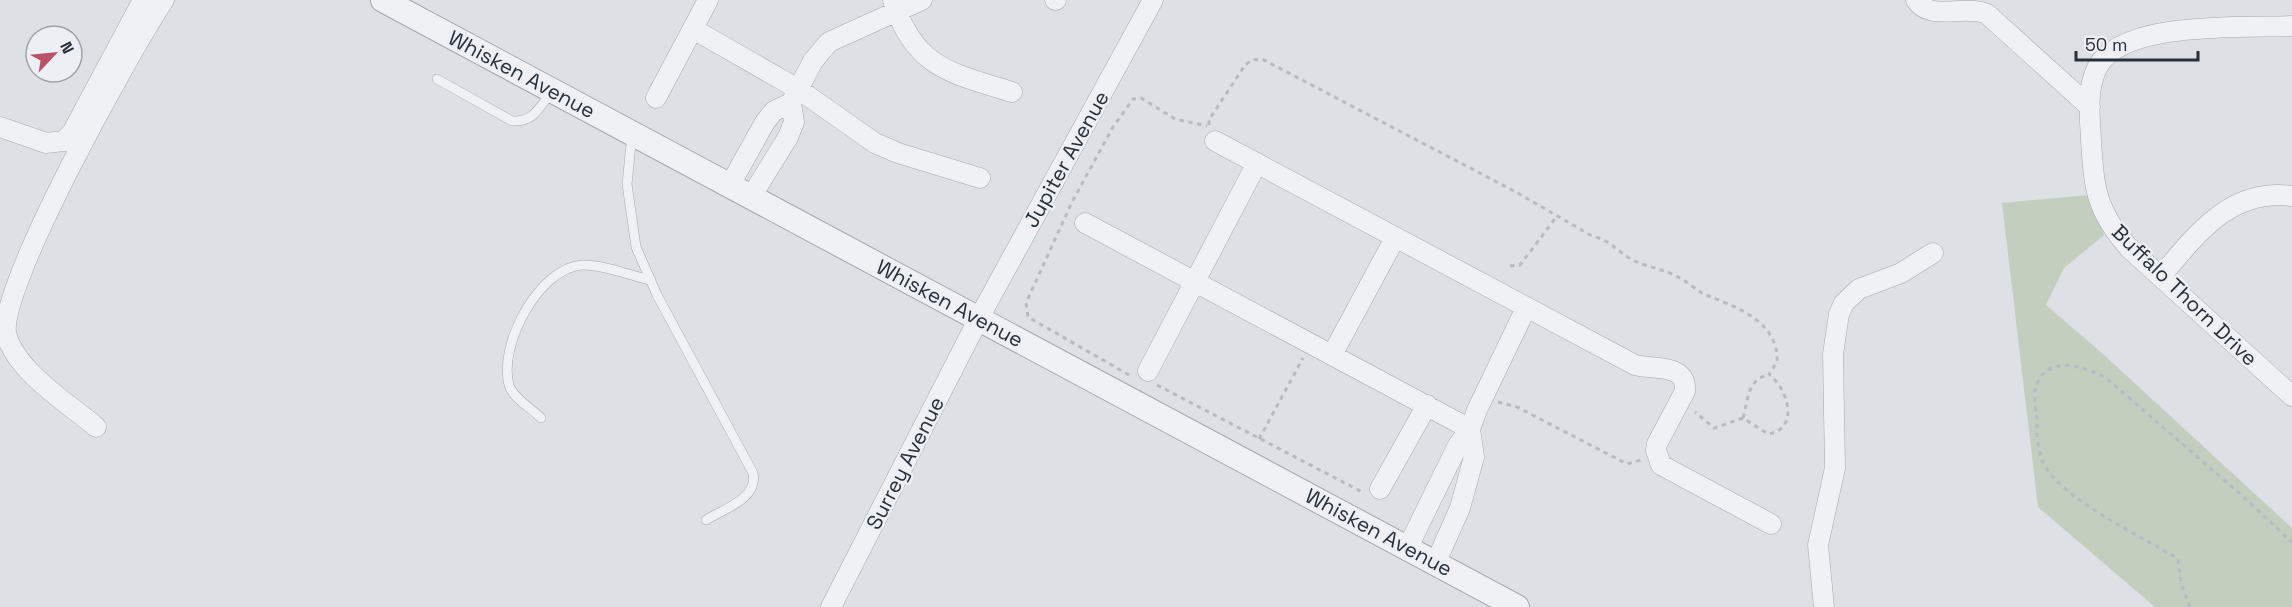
<svg xmlns="http://www.w3.org/2000/svg" width="2292" height="607" font-family="'Space Grotesk',sans-serif">
<style>
.green{fill:#c4cebf}
.lines{fill:none;stroke-linecap:round;stroke-linejoin:round}
.service-casing{stroke:#a3a8ae;stroke-width:10}
.minor-casing{stroke:#a3a8ae;stroke-width:21}
.tertiary-casing{stroke:#a3a8ae;stroke-width:26}
.path{stroke:#b7bbc0;stroke-width:3;stroke-dasharray:4.5 4.5;stroke-linecap:butt}
.service{stroke:#eff1f4;stroke-width:9}
.minor{stroke:#eff1f4;stroke-width:20}
.tertiary{stroke:#eff1f4;stroke-width:24}
.labels{text-anchor:middle;dominant-baseline:central;stroke-width:5;stroke-linejoin:round;paint-order:stroke}
.street-label{font-size:21px;fill:#28303a;stroke:#eceff3}
</style>
<rect width="100%" height="100%" fill="#dde1e5"/>
<path class="green" d="M2089,195l15,40 -40,33 -18,37 57,49 189,174v79h-137l-117,-100 -36,-304z"/>
<g class="lines">
<g class="service-casing">
<path id="service" d="M437,79l75,42c22,1 27,-13 39,-29
M632,134l-5,50 9,63 21,48 96,178c6,25 -29,36 -47,47
M541,418c-9,-9 -29,-21 -32,-33 -11,-40 30,-117 73,-120 19,-1 50,11 69,15"/>
</g>
<g class="minor-casing">
<path id="minor" d="M893,0c21,68 58,73 119,92
M1055,0h1
M1916,0c14,22 48,4 71,14l103,93
M2292,26c-47,2 -171,-6 -195,42 -11,23 -7,47 -6,72 3,49 5,71 39,109l162,147
M693,29l105,60 77,54 23,10 82,25
M656,98l52,-98
M0,127l46,16 18,-2 9,-10 70,-131
M1215,141l420,224c19,5 52,-2 50,26l-28,53 -1,6 5,15 110,59
M730,185l35,-63 9,-11 17,-8
M751,197l37,-60 6,-15 -3,-19 22,-42 16,-19 93,-42
M1085,223l385,206
M2161,276c36,-42 69,-88 131,-80
M1332,355l63,-117
M1148,371l109,-208
M96,427c-28,-24 -81,-56 -90,-94 -6,-49 125,-284 158,-333
M1380,489l47,-84
M1408,547l50,-102 12,-16 7,-19 49,-102
M1436,562l24,-54 14,-51 -4,-28
M831,607l148,-289 174,-318
M1824,607l-6,-62 17,-77 -2,-114 6,-40 5,-11 15,-14 42,-16 32,-20"/>
</g>
<g class="tertiary-casing">
<path id="tertiary" d="M383,0l1134,607"/>
</g>
<path class="path" d="M1209,125v-5l36,-55 7,-5 10,-1 252,132 78,45c19,4 27,18 43,25 13,6 27,8 39,14 12,5 21,15 32,20 31,12 73,27 71,67l-8,12c18,14 32,55 -1,60l-25,-16 -29,10 -19,-16
M1510,266l10,-1 37,-49
M1129,375l-101,-58 -2,-14 46,-101 41,-75 20,-28 8,-1 34,21 32,7
M1157,385l207,108
M1498,402l19,5 110,57 14,-4
M1743,418c6,-20 3,-37 26,-44
M1259,439l44,-81
M2190,607l-9,-24 -3,-24c-35,-22 -117,-60 -134,-95 -7,-13 -7,-31 -7,-45 -1,-10 -4,-23 -1,-32 10,-33 48,-21 70,-9l132,114 54,50"/>
<use href="#service" class="service"/>
<use href="#minor" class="minor"/>
<use href="#tertiary" class="tertiary"/>
</g>
<g class="labels">
<g class="street-label">
<text transform="translate(522 74) rotate(28)">Whisken Avenue</text>
<text transform="translate(1066 159) rotate(-61)">Jupiter Avenue</text>
<text transform="translate(2185 295) rotate(44)">Buffalo Thorn Drive</text>
<text transform="translate(950 303) rotate(28)">Whisken Avenue</text>
<text transform="translate(905 463) rotate(-63)">Surrey Avenue</text>
<text transform="translate(1379 532) rotate(28)">Whisken Avenue</text>
</g>
</g>
<g transform="translate(54 54) rotate(64)"><circle r="28" fill="#eceff3" stroke="#9ea3a9" stroke-width="1.5"/>
<path d="M0-4.5L10 22L0 15L-10 22Z" fill="#bd4f66"/>
<text y="-9" font-size="16" font-weight="bold" text-anchor="middle" fill="#28303a">N</text>
</g>
<path d="M2076 51v9h122v-9" fill="none" stroke="#28303a" stroke-width="3"/>
<text x="2085" y="51" font-size="18" fill="#28303a" stroke="#eceff3" stroke-width="4.5" paint-order="stroke">50 m</text>
</svg>
